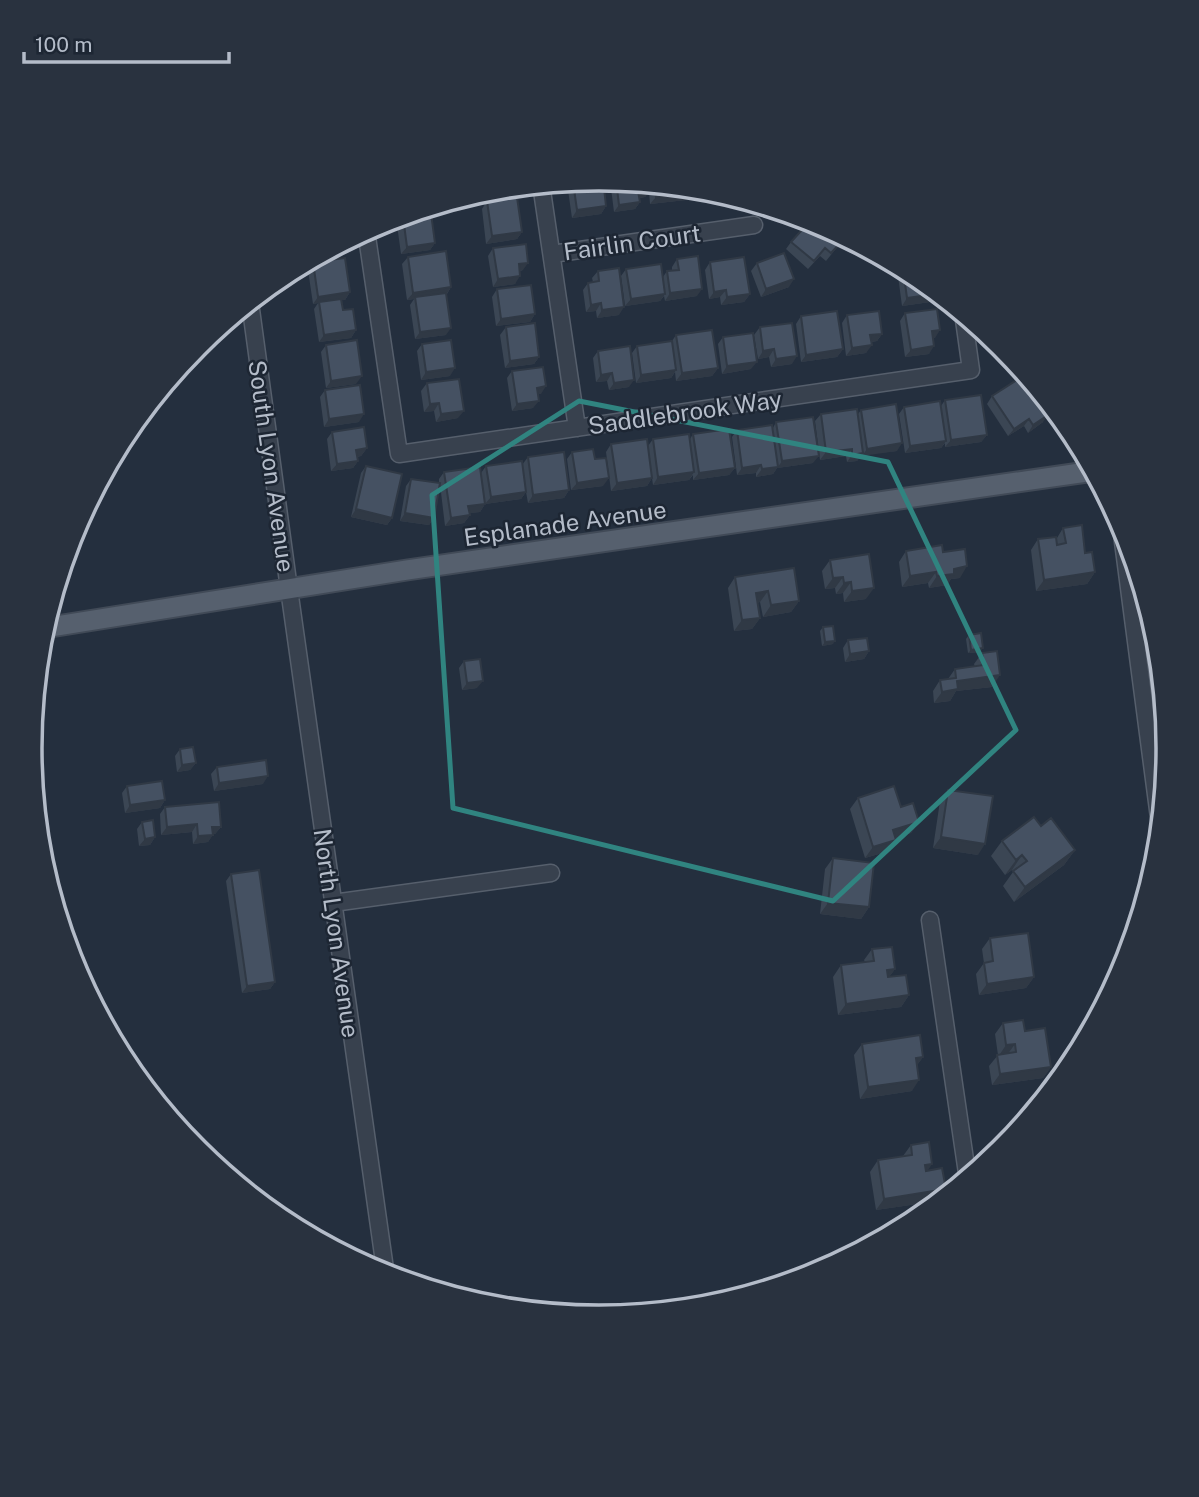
<svg xmlns="http://www.w3.org/2000/svg" width="1199" height="1497" font-family="'Public Sans',sans-serif">
<style>
.lines{fill:none;stroke-linecap:round;stroke-linejoin:round}
.minor-casing{stroke:#565f6c;stroke-width:19}
.major-casing{stroke:#414a57;stroke-width:23}
.minor{stroke:#38414e;stroke-width:16}
.major{stroke:#56606e;stroke-width:19}
.wall{fill:#3b4654}
.shaded-wall{fill:#303945}
.building{fill:#455162;stroke:#303945;stroke-width:2}
.marked{fill:none;stroke:#308480;stroke-width:5;stroke-linejoin:round}
.labels{text-anchor:middle;dominant-baseline:central;stroke-width:5;stroke-linejoin:round;paint-order:stroke}
.street-label{font-size:24px;fill:#b4bcc9;stroke:#1d2633}
.rim{fill:none;stroke:#b4bcc9;stroke-width:3.5}
</style>
<rect width="100%" height="100%" fill="#242f3e"/>
<g class="lines">
<g class="minor-casing">
<path id="minor" d="M541,184l36,244
M366,230l33,224 572,-84 -8,-57
M552,254l202,-29
M250,302l39,287 97,687
M1120,519l41,314
M333,903l218,-30
M930,920l38,260"/>
</g>
<g class="major-casing">
<path id="major" d="M44,628l363,-58 687,-99"/>
</g>
<use href="#minor" class="minor"/>
<use href="#major" class="major"/>
</g>
<path class="wall" d="M610,180l80,8 -4,12 -36,4 -1,-12 -4,5 -6,1 1,4 -5,7 -21,3z
M573,182l33,24 -5,8 -29,4 -4,-28z
M696,188l15,2 6,4 -20,3z
M489,190l23,5 -28,4 -1,-8z
M487,201l35,31 -5,7 -31,5 -4,-35z
M403,217l32,26 -5,7 -29,4 -4,-29z
M843,240l-17,21 -6,-5 -12,13 -22,-20 5,-7z
M493,248l30,22 -3,1 -5,13 -22,3 -5,-31z
M408,257l43,30 -4,7 -1,41 -31,4 -5,-34 4,-6 -7,1 -5,-36z
M677,259l20,37 -32,5 -1,-5 -4,5 -35,5 -4,-30 5,-7 37,8 4,-6 5,-1v-3z
M313,262l37,30 -5,8h-3l1,10 13,20 -5,8 -32,4 -5,-33 4,-6 -5,1 -5,-34z
M710,262l40,32 -6,8 -23,3 -1,-8 -11,2 -4,-29z
M891,262l12,6 -10,1z
M757,263l32,24 -28,10 -10,-26z
M903,269l33,25 -6,8 -28,4 -4,-30z
M598,271l21,44 -22,3 -1,-7 -10,1 -3,-22 5,-7 5,-1 -1,-4z
M497,289l38,25 -5,8 -34,4 -4,-29z
M905,313l30,25h-2l-4,16 -24,3 -5,-36z
M847,315l35,19 -5,7 -6,1 -5,11 -20,3 -4,-33z
M801,316l42,33 -6,8 -36,5 -5,-38z
M506,327l33,30 -5,7 -29,4 -5,-33z
M760,327l32,37 -21,3 -2,-10 -11,2 -4,-24z
M676,335l42,33 -6,8 -36,5 -1,-9 -4,6 -35,5 -4,-30 5,-7 35,-5z
M723,337l28,32 -29,5 -4,-30z
M422,344l28,32 -29,4 -4,-29z
M326,345l30,39 -30,4 -5,-36z
M598,351l31,36 -20,3 -2,-9 -11,1 -3,-24z
M1007,351l17,21 -14,2z
M512,371l29,23h-3l-5,14 -21,3 -5,-33z
M427,383l31,35 -22,4 -2,-11 -10,1 -3,-21z
M325,390l34,32 -35,5 -4,-30z
M992,396l51,26 -15,11 -4,-7 -16,10 -21,-32z
M945,400l42,35 -6,7 -36,5v-4l-4,5 -36,5 -6,-39 5,-7 37,-1z
M861,410l36,41 -36,4 -4,6 -10,1 -1,-6 -26,4 -5,-39 6,-7h37z
M776,422l37,41 -36,5 -4,6 -17,3v-4l-19,2 -5,-38 5,-7 36,-2z
M332,432l35,16 -6,8 -4,1 1,4 -5,7 -22,3 -4,-32z
M693,434l42,34 -6,7 -36,5v-5l-4,5 -36,5 -1,-7 -5,8 -36,5 -5,-39 5,-8 37,2 5,-7h37z
M572,452l23,7 8,27 -32,4 -4,-31z
M528,457l41,33 -5,8 -36,5 -2,-11 -5,7 -36,5 -5,8 -11,1 1,2 -6,8 -19,3 -5,-42 -6,34 -5,7 -29,-4 6,-35 5,-7 28,4v-4l5,-7 37,1 5,-7 36,-1z
M366,466l26,52 -5,7 -36,-8 10,-44z
M1063,528l32,44 -8,12 -51,7 -5,-41 7,-11 19,-1z
M906,551l37,1 17,26 -9,1 -4,6 -18,3 -1,-5 -26,4 -3,-25z
M830,560l36,39 -22,3 -1,-9 -7,1 -1,-6 -10,1 -3,-18z
M735,577l64,24 -8,11 -28,5 -3,-15 -3,1 3,15 -8,11 -18,2 -6,-43z
M823,627l10,17 -11,2 -2,-15z
M969,635l11,17 -12,1 -2,-14z
M848,640l21,11 -5,8 -19,3 -2,-14z
M982,653l10,34 -36,4 -6,10 -16,2 -1,-12 7,-11 8,-1 7,-10 20,-2 -1,-3z
M464,661l13,27 -15,2 -3,-22z
M180,749l16,14 -6,7 -13,2 -2,-16z
M217,767l46,17 -49,7 -3,-17z
M127,786l38,14 -5,8 -35,5 -3,-20z
M948,790l30,65 -45,-7 7,-47z
M858,798l43,9 18,15 -8,11 -15,5 -7,13 -24,7 -15,-49z
M165,807l56,20 -6,7h-2l-5,8 -15,2 -1,-12 -31,3 -1,-21z
M142,822l13,15 -5,8 -11,1 -2,-17z
M1041,826l34,24 -11,15 -50,37 -11,-16 10,-14 -1,-2 -7,5 -14,-19 11,-15z
M833,858l36,49 -8,12 -41,-5 5,-45z
M231,874l44,108 -5,7 -28,4 -16,-112z
M990,938l44,39 -8,11 -47,7 -3,-21 8,-11 -2,-14z
M872,949l23,20 -6,8 20,18 -8,12 -63,8 -5,-38 8,-12 24,-3 -1,-2z
M1003,1023l48,44 -8,11 -51,7 -3,-19 9,-11 -3,-21z
M862,1044l61,13 -6,8 -5,26 -52,8 -6,-44z
M1031,1116l-24,29 -2,-15 8,-11z
M911,1145l27,56 -62,9 -6,-38 8,-12 25,-4z"/>
<path class="shaded-wall" d="M517,188l-5,7 -28,4 5,-8z
M650,189l-5,8 -12,2 5,-8z
M706,189l5,1 8,2 -2,2 -20,3 5,-7z
M691,192l-5,8 -36,4 6,-7z
M640,202l-5,7 -21,3 5,-7z
M606,206l-5,8 -29,4 5,-8z
M430,207l-2,4 -16,2z
M522,232l-5,7 -31,5 6,-8z
M435,243l-5,7 -29,4 6,-7z
M343,246l-5,7 -20,3 17,-9z
M528,263l-5,7 -10,2 6,-8z
M896,264l7,4 -10,1z
M520,276l-5,8 -22,3 5,-8z
M794,279l-5,8 -28,10 5,-8z
M451,287l-5,8 -31,2 -1,2 -7,1 6,-7z
M702,289l-5,7 -32,5 5,-8z
M726,290l-6,7 -11,2 5,-7z
M350,292l-5,8 -26,3v-1l-1,1 -5,1 5,-7z
M665,294l-5,7 -35,5 6,-7z
M750,294l-6,8 -23,3 6,-8z
M936,294l-6,8 -28,4 5,-8z
M601,303l-5,8 -10,1 5,-7z
M624,307l-5,8 -22,3 5,-8z
M535,314l-5,8 -34,4 5,-7z
M451,328l-5,7 -31,4 5,-7z
M356,330l-5,8 -32,4 5,-7z
M940,330l-5,8 -8,1 5,-8z
M882,334l-5,7 -12,2 5,-8z
M872,345l-6,8 -20,3 6,-8z
M934,346l-5,8 -24,3 6,-7z
M774,349l-5,8 -11,2 5,-8z
M843,349l-6,8 -36,5 5,-7z
M797,356l-5,8 -21,3 5,-8z
M539,357l-5,7 -29,4 5,-7z
M757,362l-6,7 -29,5 5,-8z
M1019,366l5,6 -14,2 5,-7z
M455,368l-5,8 -29,4 5,-8z
M718,368l-6,8 -36,5 6,-8z
M676,370l-5,8 -35,5 5,-8z
M612,373l-5,8 -11,1 5,-7z
M362,376l-6,8 -30,4 5,-7z
M634,380l-5,7 -20,3 5,-7z
M546,386l-5,8 -10,1 6,-7z
M539,401l-6,7 -21,3 5,-7z
M439,403l-5,8 -10,1 6,-8z
M464,411l-6,7 -22,4 5,-8z
M364,414l-5,8 -35,5 5,-8z
M1048,415l-5,7 -15,11 5,-8z
M1029,419l-5,7 -16,10 6,-7z
M987,435l-6,7 -36,5 6,-7z
M946,441l-5,7 -36,5 5,-7z
M902,443l-5,8 -35,5 5,-7z
M367,448l-6,8 -10,1 5,-7z
M852,449l-6,7 -26,4 6,-8z
M863,453l-6,8 -10,1 5,-7z
M819,456l-6,7 -36,5 -4,6 -17,3 6,-8 16,-2 4,-6z
M358,461l-5,7 -22,3 6,-7z
M761,465l-5,8 -19,2 5,-7z
M735,468l-6,7 -36,5 6,-7z
M694,472l-5,8 -36,5 5,-8z
M609,478l-6,8 -32,4 6,-7z
M652,478l-5,8 -36,5 6,-8z
M569,490l-5,8 -36,5 5,-8z
M526,492l-5,7 -36,5 -5,8 -17,2 5,-8 17,-2 6,-7z
M356,509l36,9 -5,7 -36,-8z
M405,513l29,5 -5,7 -29,-4z
M470,515l-6,8 -19,3 6,-8z
M967,566l-7,12 -9,1 -4,6 -18,3 8,-12 17,-7z
M936,572l-8,11 -26,4 8,-11z
M1095,572l-8,12 -51,7 8,-11z
M843,577l-8,11 -10,1 8,-11z
M851,582l-8,11 -7,1 8,-11z
M874,588l-8,11 -22,3 8,-11z
M768,591l-8,11 -12,2 8,-11z
M799,601l-8,11 -28,5 8,-12z
M760,618l-8,11 -18,2 8,-11z
M835,641l-2,3 -11,2 3,-4z
M983,648l-3,4 -12,1 3,-3z
M869,651l-5,8 -19,3 5,-8z
M1000,675l-8,12 -36,4 -6,10 -16,2 8,-11 15,-11z
M483,681l-6,7 -15,2 5,-7z
M196,763l-6,7 -13,2 5,-7z
M268,776l-5,8 -49,7 5,-8z
M165,800l-5,8 -35,5 5,-8z
M919,822l-8,11 -26,8 8,-11z
M197,824l-5,8 -31,3 6,-8z
M212,827h9l-6,7 -8,1z
M213,835l-5,7 -15,2 5,-8z
M155,837l-5,8 -11,1 6,-7z
M941,837l44,7 -7,11 -45,-7z
M896,840l-7,11 -24,7 8,-11z
M1075,850l-11,15 -50,37 11,-15z
M1022,855l-10,15 -7,5 11,-15z
M828,903l41,4 -8,12 -41,-5z
M895,969l-8,11v-10z
M1034,977l-8,11 -47,7 8,-11z
M275,982l-5,7 -28,4 5,-7z
M909,995l-8,12 -63,8 8,-11z
M1015,1044l-8,11 -9,2 8,-12z
M923,1057l-8,11 1,-10z
M1051,1067l-8,11 -51,7 8,-11z
M919,1080l-7,11 -52,8 8,-12z
M932,1164l-7,11v-10z
M946,1189l-8,12 -62,9 8,-11z"/>
<path class="building" d="M603,179l3,27 -29,4 -4,-28z
M616,180l33,4 1,5 -12,2 2,11 -21,3z
M654,184l36,4 1,4 -35,5z
M517,197l5,35 -30,4 -5,-35z
M431,213l4,30 -28,4 -4,-30z
M811,220l7,2 13,7 12,11 -12,13 -6,-5 -11,13 -23,-19z
M526,244l2,19 -9,1 1,12 -22,3 -5,-31z
M446,251l5,36 -38,6 -5,-36z
M784,253l10,26 -28,10 -9,-26z
M698,256l4,33 -32,4 -3,-22 12,-1 -2,-11z
M744,257l6,37 -23,3 -1,-7 -12,2 -4,-30z
M345,258l5,34 -32,5 -5,-35z
M661,264l4,30 -34,5 -5,-30z
M619,268l5,39 -22,3 -1,-7 -10,2 -3,-22 11,-2 -1,-10z
M903,269h2l11,6 19,15 1,4 -29,4z
M531,285l4,29 -34,5 -4,-30z
M446,293l5,35 -31,4 -5,-35z
M341,299l2,11 10,-1 3,21 -32,5 -5,-33z
M937,309l3,21 -8,1 2,15 -23,4 -6,-37z
M837,311l6,38 -37,6 -5,-39z
M879,311l3,23 -12,1 2,10 -20,3 -5,-33z
M535,323l4,34 -29,4 -4,-34z
M792,323l5,33 -21,3 -2,-10 -11,2 -3,-24z
M712,330l6,38 -36,5 -6,-38z
M753,333l4,29 -30,4 -4,-29z
M357,340l5,36 -31,5 -5,-36z
M451,340l4,28 -29,4 -4,-28z
M672,341l4,29 -35,5 -4,-29z
M630,346l4,34 -20,3 -2,-10 -11,2 -3,-24z
M543,367l3,19 -9,2 2,13 -22,3 -5,-33z
M1023,376l25,39 -15,10 -4,-6 -15,10 -22,-33z
M459,379l5,32 -23,3 -2,-11 -9,1 -3,-21z
M360,385l4,29 -35,5 -4,-29z
M981,395l6,40 -36,5 -6,-40z
M940,401l6,40 -36,5 -6,-39z
M896,404l6,39 -35,6 -6,-39z
M857,409l6,44 -11,2v-6l-26,3 -5,-38z
M813,417l6,39 -37,5 -6,-39z
M772,425l6,42 -16,2 -1,-4 -19,3 -5,-38z
M364,427l3,21 -11,2 2,11 -21,3 -5,-32z
M729,429l6,39 -36,5 -6,-39z
M689,434l5,38 -36,5 -5,-38z
M647,439l5,39 -35,5 -6,-39z
M593,449l2,10 11,-1 3,20 -32,5 -5,-31z
M564,452l5,38 -36,5 -5,-38z
M522,461l4,31 -35,5 -5,-31z
M366,466l36,8 -10,44 -36,-9z
M480,467l5,37 -17,2 2,9 -19,3 -7,-46z
M411,479l29,4 -6,35 -29,-5z
M1082,525l3,28 7,-1 3,20 -51,8 -6,-41 18,-2 1,8 9,-2 -3,-15z
M942,545l1,7 22,-3 2,17 -13,3v5l-17,2 -1,-4 -26,4 -4,-25z
M869,554l5,34 -22,3 -1,-9 -7,1 -1,-6 -10,1 -3,-18z
M794,568l5,33 -28,4 -3,-14 -12,2 4,25 -18,2 -7,-43z
M833,626l2,15 -10,1 -2,-15z
M981,633l2,15 -12,2 -2,-15z
M867,638l2,13 -19,3 -2,-14z
M997,651l3,24 -43,6 1,8 -16,3 -2,-12 16,-2 -1,-9 29,-4 -2,-12z
M480,659l3,22 -16,2 -3,-22z
M193,747l3,16 -14,2 -2,-16z
M266,760l2,16 -49,7 -2,-16z
M162,781l3,19 -35,5 -3,-19z
M894,786l7,21 12,-4 6,19 -26,8 3,10 -23,7 -15,-49z
M948,790l45,6 -8,48 -44,-7z
M219,802l2,25h-9l1,8 -15,1 -1,-12 -30,3 -2,-20z
M1034,817l7,9 10,-8 24,32 -50,37 -12,-16 14,-10 -5,-6 -6,5 -14,-19z
M153,820l2,17 -10,2 -3,-17z
M833,858l41,5 -5,44 -41,-4z
M259,870l16,112 -28,4 -16,-112z
M1028,933l6,44 -47,7 -3,-21 9,-2 -3,-23z
M892,947l3,22 -8,1 1,7 18,-2 3,20 -63,9 -5,-39 33,-4 -2,-12z
M1023,1020l2,11 20,-3 6,39 -51,7 -3,-19 19,-3 -1,-8 -9,1 -3,-22z
M920,1035l3,22 -7,1 3,22 -51,7 -6,-43z
M1031,1116l-16,19 -2,-16z
M929,1142l3,22 -7,1 1,6 16,-3 4,21 -62,10 -6,-39 34,-5 -1,-10z"/>
<path class="marked" d="M579,401l309,61 128,268 -183,171 -380,-93 -21,-313z"/>
<g class="labels">
<g class="street-label">
<text transform="translate(632 242) rotate(-8)">Fairlin Court</text>
<text transform="translate(685 412) rotate(-8)">Saddlebrook Way</text>
<text transform="translate(272 466) rotate(82)">South Lyon Avenue</text>
<text transform="translate(565 523) rotate(-8)">Esplanade Avenue</text>
<text transform="translate(337 933) rotate(82)">North Lyon Avenue</text>
</g>
</g>
<path d="M0 0H1199V1497H0ZM42 748a557 557 0 1 1 1114 0a557 557 0 1 1-1114 0Z" fill="#29323f" fill-rule="evenodd"/>
<path class="rim" d="M42 748a557 557 0 1 1 1114 0a557 557 0 1 1-1114 0Z"/>
<path d="M24 52v10h205v-10" fill="none" stroke="#b4bcc9" stroke-width="3.5"/>
<text x="35" y="52" font-size="21" fill="#b4bcc9" stroke="#1d2633" stroke-width="5" paint-order="stroke">100 m</text>
</svg>
